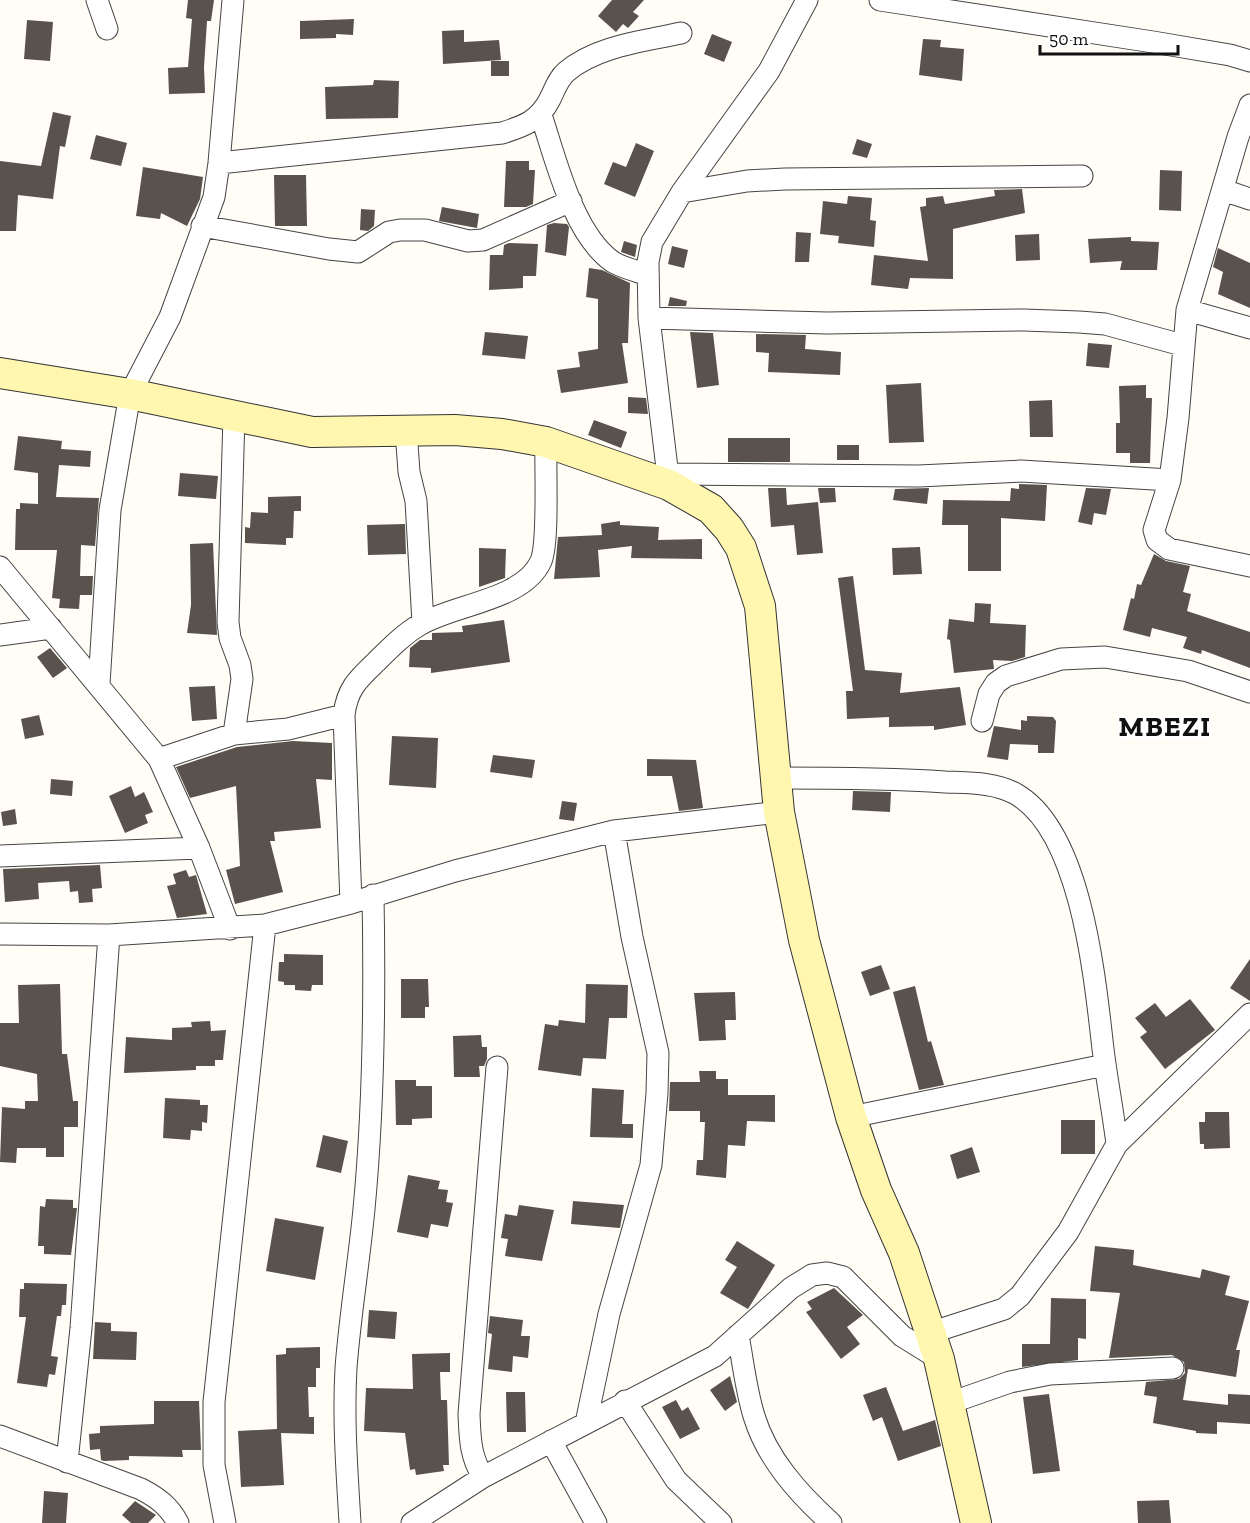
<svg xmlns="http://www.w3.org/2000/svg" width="1250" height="1523" font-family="'Zilla Slab',serif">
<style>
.building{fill:#5a524d}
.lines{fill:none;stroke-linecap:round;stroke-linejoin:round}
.street-casing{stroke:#444;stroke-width:23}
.secondary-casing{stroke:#333;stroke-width:32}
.street{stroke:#fff;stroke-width:21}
.secondary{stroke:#fff6b0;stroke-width:30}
.labels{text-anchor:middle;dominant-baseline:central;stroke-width:6;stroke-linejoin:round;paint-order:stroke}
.district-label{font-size:28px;font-weight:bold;letter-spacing:1.5px;fill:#111;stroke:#fff}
</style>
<rect width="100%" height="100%" fill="#fffdf5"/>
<path class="building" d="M188,0h26l-3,21h-4l-3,46 1,26 -36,1 -1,-26 20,-1 4,-48 -6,-1z
M612,0h32l-11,12 6,4 -11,12 -5,-4 -7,8 -18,-16z
M354,19l-1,16 -17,-1v4l-36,1v-18z
M27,20l26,2 -3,39 -26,-2z
M464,30v12l35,-2 2,20 -58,4 -1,-33z
M712,34l20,8 -8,20 -20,-8z
M923,39l18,1 -1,7 24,2 -2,32 -43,-6z
M491,61h18v15h-18z
M374,80l25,1 -1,37 -72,1 -1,-32 48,-2z
M53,112l18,4 -6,31 -5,-1 -7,53 -35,-4 -2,36h-16v-70l41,5z
M96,135l31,8 -6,23 -31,-7z
M857,139l15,5 -5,14 -15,-4z
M636,143l18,8 -19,46 -31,-13 9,-22 13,5z
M506,161h23v9h6l-2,34 -7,3h-22z
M143,167l60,10 -3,22 -13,27 -26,-13 -1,6 -24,-3z
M1160,170l22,1 -1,40 -22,-1z
M274,175h32l1,51h-32z
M1022,189l3,24 -72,16v50l-43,-1 -2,11 -37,-4 3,-30 54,6 -8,-54 6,-1v-8l17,-2 2,8 50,-8 -1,-6z
M848,196l24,2 -2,22 6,1 -2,26 -36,-4 1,-7 -19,-2 3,-33 24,3z
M442,207l37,7 -2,14 -38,-7z
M361,209l14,1 -1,16 -6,5 -8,-1z
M554,223l13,1 2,3 -3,29 -21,-4 2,-27z
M796,232l15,1 -2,29h-14z
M1039,234l1,26 -24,1 -1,-26z
M1131,237v4l28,1 -2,28h-37l2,-9 -32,2 -2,-24z
M624,241l13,4 -2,12 -14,-5z
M509,243l29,1 -2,32h-13v12l-34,2 1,-35h13l1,-10z
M672,246l16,4 -4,18 -16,-4z
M1218,248l32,15v45l-32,-14 5,-22 -10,-5z
M589,268l13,2 28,13 -2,60h-6l6,40 -67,10 -4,-23 23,-3 -2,-15 20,-3v-50l-12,-2z
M670,297l17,4 -1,5h-18z
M485,332l43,4 -3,23 -43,-4z
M690,332l23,1 6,52 -22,3z
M756,334l50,1 -1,14 36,3 -1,23 -72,-3 1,-19 -13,-1z
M1088,343l24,2 -3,23 -23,-2z
M921,383l3,59 -35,1 -3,-58z
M1146,385v13h6l-2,65h-20v-10h-14v-30h4l-1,-37z
M628,397l18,1 2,16 -20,-1z
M1052,400l1,37h-23l-1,-36z
M594,420l33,12 -6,16 -33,-13z
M18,436l44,5 -1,8 30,2 -1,16 -31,-2 -3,32 43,1 -4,48 -14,-1 -1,31h13l-1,19h-12l-1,14 -20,-1 1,-9 -8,-1 5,-48h-42l1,-41h4v-6l18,1v-31l-24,-3z
M728,438h62v24h-62z
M837,445h22v15h-22z
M180,473l38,3 -2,23 -38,-3z
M1019,484l28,1 -2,36 -44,-3v53h-33v-46h-26l1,-25 67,1 1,-13 8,1z
M768,488h18l1,17 31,-3 5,51 -26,2 -3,-30 -23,2z
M818,488h17l1,14 -16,1z
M929,488l-2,16 -34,-4 2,-11z
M1086,488l25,1 -5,26 -12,-2 -2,12 -14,-3z
M301,496v15h-7l-1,27h-7v7l-41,-2v-16l5,1 1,-16 17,1v-16z
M620,521v4l39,2 -1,13 44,-1v20l-71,-1 1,-12 -34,4 2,27 -46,2 4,-42 44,-2 -1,-11z
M405,524l1,30 -38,1 -1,-30z
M213,543l4,92 -30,-2 4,-28 -1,-61z
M920,547l2,27 -29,1 -1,-27z
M479,548l27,1 -1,29 -26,9z
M1154,554l12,7 24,5 -7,26 8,2 -4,17 63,21v36l-48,-18 -1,4 -18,-6 4,-11 -35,-9 -2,9 -27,-7 8,-32 3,1 3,-15 4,1z
M853,576l12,94 37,3 -2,20 60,-6 6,38 -32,5v-4l-45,1v-10l-42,2 -1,-28h7l-15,-113z
M975,603l16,1 -1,19 36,2 -1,32 -13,4 -19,-1 1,9 -40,4 -4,-33 -3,-1 2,-20 25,3z
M504,620l6,42 -79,11v-5l-22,-1 1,-19 10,-8h12v-7l31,-1 -1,-6z
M50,648l17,20 -14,10 -16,-21z
M215,686l2,33 -25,2 -3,-34z
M39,715l5,20 -19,4 -4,-20z
M1027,716l26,1 3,4 -2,32h-16v-8l-28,-1 -2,16 -21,-3 7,-31 27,4v-10l6,1z
M392,736l46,2 -2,50 -47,-3z
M293,741l39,2v37l-16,-1 5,49 -47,4 1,9h-5l13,51 -48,12 -9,-34 14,-4 -4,-80 -46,12 -14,-31 61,-20z
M493,755l42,5 -3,18 -42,-6z
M647,759l49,1 7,48 -24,3 -7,-35h-25z
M51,779l22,2 -1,15 -22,-2z
M131,786l4,11 9,-5 9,20 -8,3 3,8 -23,10 -16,-37z
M853,791l38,1 -1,20 -38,-2z
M562,801l15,2 -3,18 -15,-2z
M15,809l2,15 -14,2 -2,-14z
M100,865l2,23 -10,1 1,13 -14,1 -1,-12 -8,1 -1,-11 -31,2 1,16 -34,3 -2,-33z
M186,870l3,7 7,-2 11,39 -30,4 -10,-32 9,-2 -3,-10z
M284,954l39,1v30h-11l-1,6 -16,-1v-5h-11v-3l-6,-1 1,-19h5z
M1250,959v42l-20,-13z
M881,965l9,24 -20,7 -9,-24z
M401,979h27l1,28h-4v11h-24z
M60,984l2,70h5l6,47h5v26h-14v30h-18v-9h-29l-1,15 -16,-1 2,-55 23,2v-8h13l-1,-27 -37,-8v-43h19l-1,-38z
M586,984l42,1 -1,33h-18l-3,41 -23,-1 -2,18 -43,-6 7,-46 13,2 1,-6 26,3z
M915,986l13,56 3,-1 13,44 -25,5 -26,-98z
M735,992l1,28h-11l1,20 -27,1 -5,-48z
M1190,999l25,31 -50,39 -25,-32 7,-5 -12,-14 20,-15 11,14z
M210,1021l1,10 15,-1 -3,30h-8v6h-19v4l-72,3 2,-36 46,3v-12l20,-1 -1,-5z
M481,1035l1,12h5v12l-3,7h-5l1,11h-26l-1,-41z
M699,1071h17v8h12v16h47v27l-28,-1 -2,25 -17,-1 -2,33 -30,-3 1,-15h6l2,-38h-5v-11h-31l1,-29h30z
M395,1080h21v6h16v32l-20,1v6h-16z
M592,1088l32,2 -2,34h11v14l-43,-1z
M165,1098l35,2v5h8l-1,18 -5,-1v9l-11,-1 -1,10 -27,-2z
M1205,1112h24l1,36 -26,1v-5h-4l-1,-22h6z
M1061,1120h34v34h-34z
M323,1135l25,6 -7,32 -25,-6z
M972,1147l8,25 -23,7 -7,-24z
M408,1175l32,6 -2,8 10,1 -2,12 7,1 -5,24 -17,-3 -3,14 -31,-6z
M46,1199l27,1v8h4l-6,47 -27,-1v-8h-6l2,-40 5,1z
M573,1201l51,4 -4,23 -49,-4z
M519,1205l35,5 -12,51 -37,-5 3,-17 -7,-1 4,-24 12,2z
M275,1218l49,9 -9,53 -49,-9z
M737,1241l38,24 -27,44 -28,-16 17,-26 -12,-7z
M1095,1246l39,4 -1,15 67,13 2,-9 28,7 -5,19 24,6 -13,49h4l-4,27 -48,-8 -5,31 45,5v-11l22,1v29l-33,-2v12l-21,-1v-2l-43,-8 4,-26 -13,-2 2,-13 33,-3 6,-6 -1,-11 -12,-7 -63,3 11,-65 -30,-2z
M24,1283l43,1 -1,21h-4l-1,11h-4l-6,40 7,1 -3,18 -6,-1 -2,13 -30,-4 9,-66h-7l1,-28h4z
M834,1288l29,27 -16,12 13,17 -19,15 -35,-47 6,-3 -5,-7z
M1051,1298l35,1v40l-8,-1v22l-56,7v-23h28z
M369,1310l28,2 -2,27 -28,-2z
M490,1316l33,4 -2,16h9l-2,22 -15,-2 -1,16 -24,-3 4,-35 -4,-1z
M95,1322l16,1v8l26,1 -1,28 -43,-1z
M320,1347v21h-4v19h-8l1,30h5v17l-33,-1 3,52 -43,2 -3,-56 39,-2 -1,-74 10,-1v-6z
M450,1353v19h-10l1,28h6l2,65h-6l1,6 -28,4 -1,-6 -5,1 -5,-37 -41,-2 2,-43 47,1 -1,-35z
M730,1376l7,26 -12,9 -15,-21z
M886,1387l17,44 32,-11 6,26 -43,15 -16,-44 -9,4 -10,-26z
M506,1392h19l1,40h-19z
M1049,1394l11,77 -27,3 -10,-77z
M676,1400l6,11 6,-4 12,22 -20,10 -18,-32z
M154,1401h45l2,49h-19l1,7 -54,-1v4l-25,1 -3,-1 -1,-11 -10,1 -1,-16 11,-1v-7l54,-2z
M44,1491l24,2 -2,30h-24z
M1169,1500l2,23h-33l-1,-22z
M135,1501l21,14 -8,8h-17l-9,-8z"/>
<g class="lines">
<g class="street-casing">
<path id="street" d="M97,0l10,29
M880,0l273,42 77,13 20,6
M1250,105l-12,32 -51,173 -9,108 -8,62 -16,50 3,10 12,9 81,17
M541,115c15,45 32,119 72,147 10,6 24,9 35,13
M219,163l283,-30c22,-7 37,-12 48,-34 5,-10 8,-20 16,-27 30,-26 79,-31 115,-39
M1223,190l27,9
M682,192l65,-11 38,-2 297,-3
M202,226l127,23 29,3 31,-20 11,-2h25l43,11 15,-1 88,-39
M1187,310l63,18
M649,318l178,5 197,-3 55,2 26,2 77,21
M234,416l-6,206 2,16 10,27 2,14 -8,55
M406,430l3,42 7,29 7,122
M668,474l251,2 102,-5 149,9
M669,485l-20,-167 -1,-56 4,-20 30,-50 87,-121 38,-71
M0,567l159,192 40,89 31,81
M0,635l51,-7
M99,684l11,-174 20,-116 40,-77 44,-120 5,-34 14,-163
M982,721l7,-27 7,-11 10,-7 55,-17 44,-2 83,14 62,21
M159,759l75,-25 54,-5 56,-14
M776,778c57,0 112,0 169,4 23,1 50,0 71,12 66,38 79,186 87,255 4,32 10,63 14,95
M0,856l199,-8
M351,903l-7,-188c3,-26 14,-36 32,-53 14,-14 29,-29 45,-38 34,-20 103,-24 120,-63 8,-19 4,-94 5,-119
M0,934l109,1 156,-10 86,-22 104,-32 159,-40 165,-19
M851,1117l254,-52
M930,1333l74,-24 16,-13 48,-64 49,-88 133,-130
M738,1335c5,27 8,55 16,81 13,43 45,78 77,107
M625,1401l51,79 45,43
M947,1404l63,-22 40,-8 123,-6
M586,1423l23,-109 42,-149 6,-72 1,-40 -26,-116 -18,-106
M0,1436l141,53c17,9 28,17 37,34
M551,1441l45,82
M67,1462l14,-134 28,-393
M483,1477c-13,-21 -13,-39 -14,-63l28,-347
M225,1523l-11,-58v-63l51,-477
M350,1523c-3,-52 -7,-103 -4,-155 4,-53 13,-106 18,-159 10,-105 11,-209 9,-314
M412,1523l71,-46 232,-121 76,-68 21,-13 15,-2 16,4 59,59 37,23"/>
</g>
<g class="secondary-casing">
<path id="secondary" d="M0,373l130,21 182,38 143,-2 47,4 44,8 123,43 42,24 18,20 12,19 19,58 19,206 25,128 47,177 25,73 28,63 35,106 37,164"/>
</g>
<use href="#street" class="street"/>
<use href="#secondary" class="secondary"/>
</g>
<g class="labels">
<g class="district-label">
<text x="1165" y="726">MBEZI</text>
</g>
</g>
<path d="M1040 45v9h138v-9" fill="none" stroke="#111111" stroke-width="3"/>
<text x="1049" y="45" font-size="18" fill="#111111" stroke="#ffffff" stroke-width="4.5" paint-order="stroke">50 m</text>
</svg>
